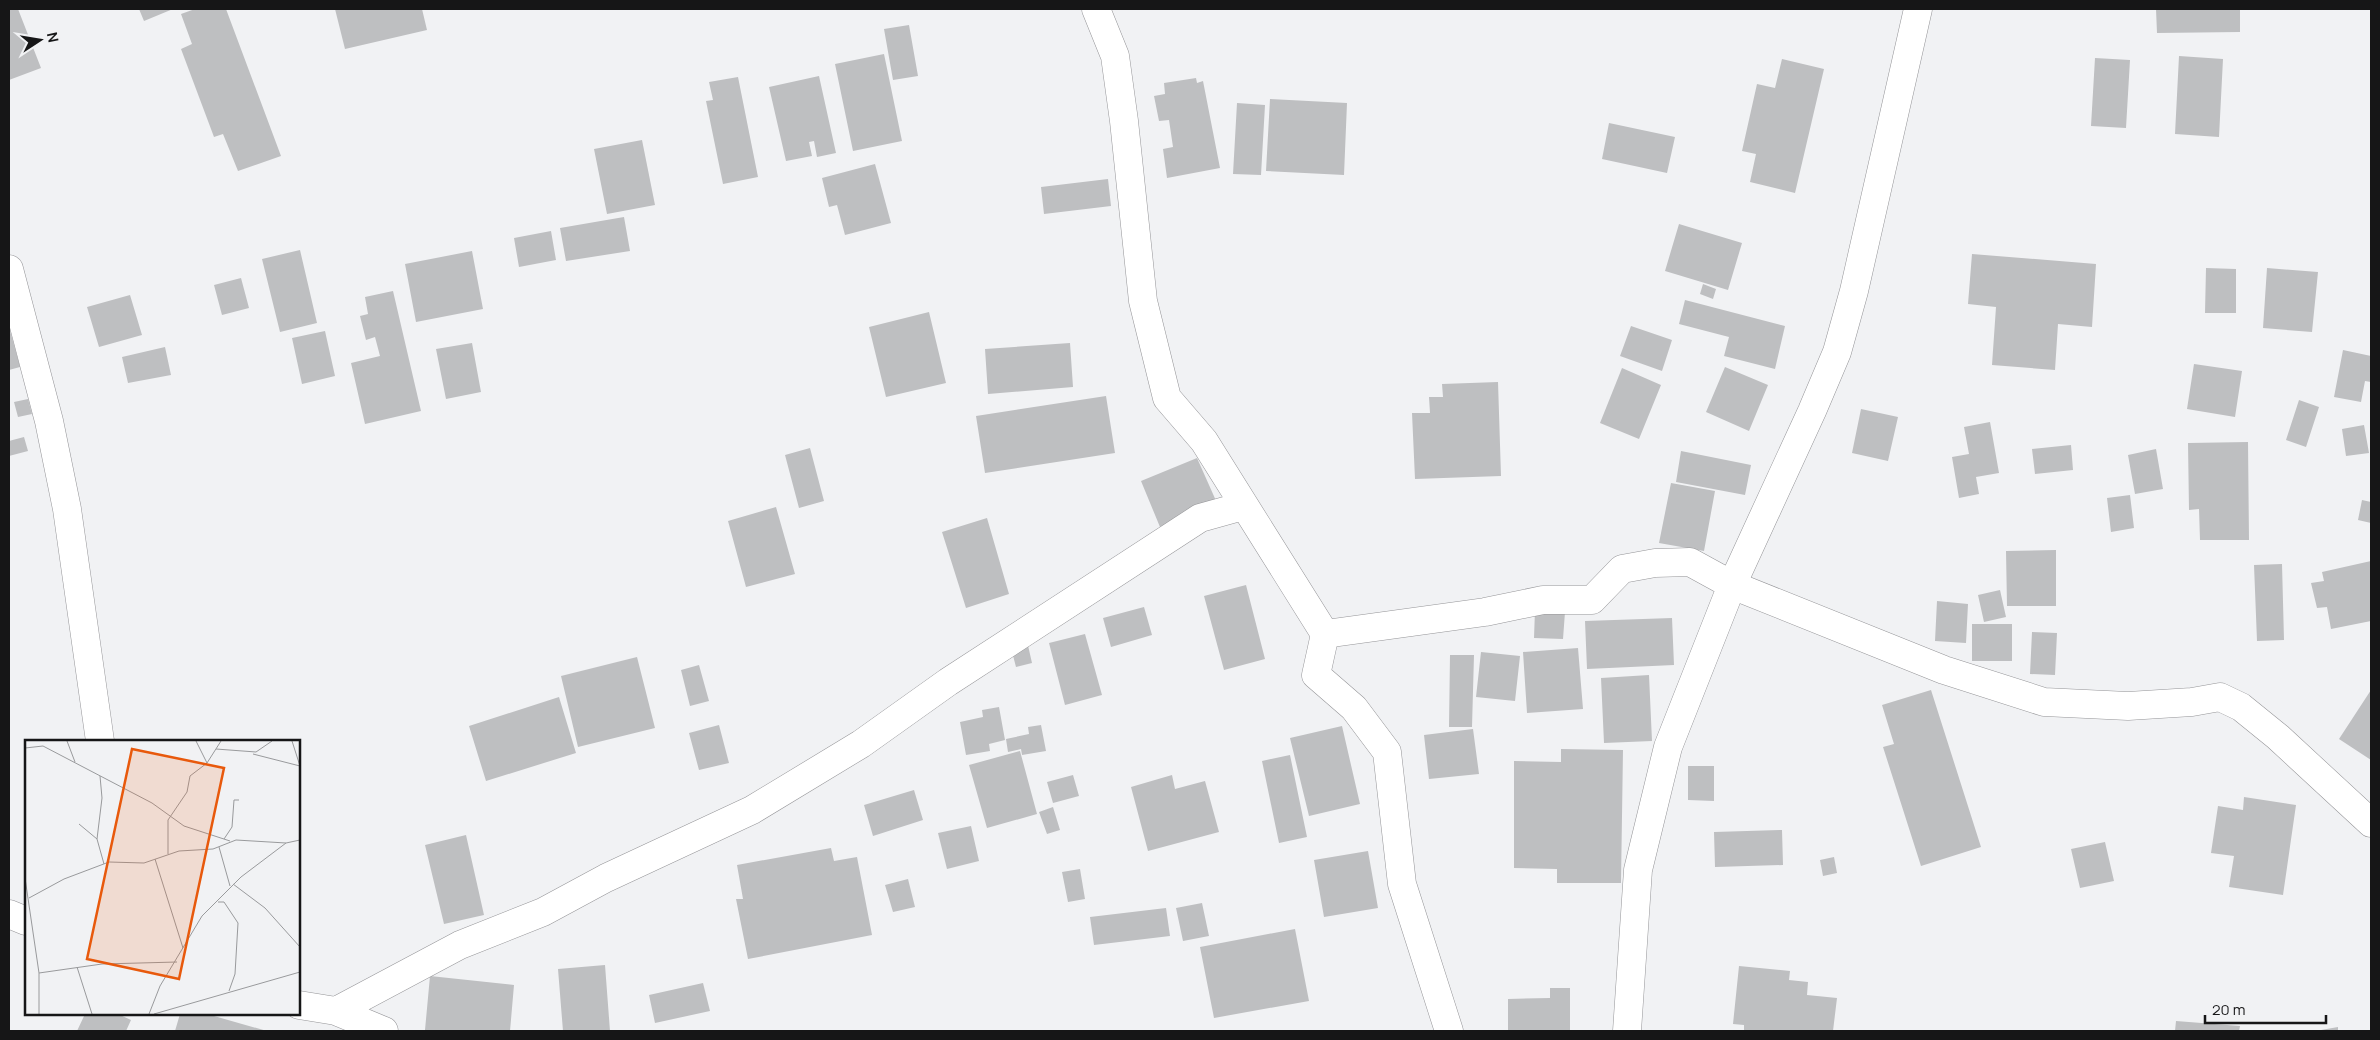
<svg xmlns="http://www.w3.org/2000/svg" width="2380" height="1040" font-family="Manrope,sans-serif">
<style>
.building{fill:#bebfc1}
.lines{fill:none;stroke-linecap:round;stroke-linejoin:round}
.minor-casing{stroke:#959598;stroke-width:29}
.minor{stroke:#fff;stroke-width:28}
.inset-road{fill:none;stroke:#999a9c;stroke-width:1}
.view{fill:#e8590c;fill-opacity:0.15;stroke:#e8590c;stroke-width:2.5}
.inset-edge{fill:none;stroke:#161617;stroke-width:2.5}
</style>
<rect width="100%" height="100%" fill="#f1f2f4"/>
<path class="building" d="M9,9h9l23,59 -32,12z
M139,9h34l-29,12z
M195,9h31l55,147 -43,15 -15,-37 -9,3 -33,-88 11,-5 -11,-30z
M335,9h87l5,21 -82,19z
M2156,9h84v23l-83,1z
M909,25l9,51 -25,4 -9,-51z
M884,54l18,87 -49,10 -18,-87z
M2179,56l44,3 -4,78 -44,-3z
M2095,58l35,2 -4,68 -35,-2z
M1782,59l42,10 -29,124 -45,-11 6,-28 -14,-3 15,-67 18,4z
M819,76l17,77 -19,4 -3,-16 -5,1 3,14 -26,5 -17,-74z
M738,77l20,100 -35,7 -17,-83 7,-1 -4,-18z
M1196,78l1,5 6,-2 17,87 -53,10 -4,-29 10,-2 -4,-27 -10,1 -5,-25 11,-2 -1,-11z
M1270,99l77,4 -3,72 -78,-4z
M1237,103l28,2 -4,70 -28,-1z
M1609,123l66,14 -8,36 -65,-14z
M642,140l13,65 -48,9 -13,-65z
M875,164l16,59 -46,12 -8,-30 -8,2 -7,-29z
M1108,179l3,27 -67,8 -3,-27z
M624,217l6,34 -64,10 -6,-33z
M1679,224l63,19 -14,47 -63,-19z
M551,231l5,29 -37,7 -5,-29z
M300,250l17,73 -37,9 -18,-73z
M472,251l11,58 -67,13 -11,-58z
M1972,254l124,10 -4,63 -34,-3 -3,46 -63,-5 4,-58 -28,-3z
M2206,268l30,1v44h-31z
M2267,268l51,4 -6,60 -49,-4z
M241,278l8,30 -27,7 -8,-30z
M1703,284l13,5 -3,10 -13,-5z
M393,291l28,120 -56,13 -14,-61 29,-7 -5,-19 -9,3 -6,-24 8,-2 -3,-17z
M130,295l12,40 -43,12 -12,-40z
M1685,300l100,26 -10,43 -51,-13 5,-19 -50,-13z
M929,312l17,71 -60,14 -17,-70z
M1631,326l41,14 -10,31 -42,-15z
M9,327l11,40 -11,3z
M325,331l10,45 -33,8 -10,-46z
M472,343l9,49 -35,7 -10,-50z
M1070,343l3,44 -85,7 -3,-45z
M165,347l6,28 -43,8 -6,-26z
M2343,350l28,6v26l-6,-1 -4,21 -27,-5z
M2194,364l48,7 -7,46 -48,-8z
M1725,367l43,18 -19,46 -43,-19z
M1622,368l39,17 -22,54 -39,-16z
M1498,382l3,94 -86,3 -3,-66h18l-1,-16h14l-1,-13z
M1106,396l9,57 -130,20 -9,-57z
M28,399l4,15 -14,3 -4,-15z
M2299,400l20,7 -13,40 -20,-7z
M1861,409l37,8 -10,44 -36,-8z
M1990,422l9,51 -23,4 3,17 -20,4 -7,-41 17,-3 -5,-27z
M2364,425l5,28 -23,3 -4,-27z
M24,437l4,14 -19,5v-15z
M2248,442l1,98h-49l-1,-31 -10,1 -1,-67z
M2071,445l2,25 -38,4 -3,-25z
M810,448l14,53 -25,7 -14,-53z
M2156,449l7,40 -28,5 -7,-39z
M1681,451l70,14 -6,30 -69,-13z
M1197,458l20,45 -57,24 -19,-46z
M1671,483l44,8 -11,60 -45,-8z
M2130,495l4,33 -23,4 -4,-34z
M2362,500l9,2v21l-13,-3z
M776,507l19,67 -49,13 -18,-66z
M987,518l22,76 -43,14 -24,-76z
M2056,550v56h-49l-1,-55z
M2371,561v60l-40,8 -4,-22 -10,1 -6,-25 13,-2 -2,-9z
M2282,564l2,76 -27,1 -3,-76z
M1246,585l19,74 -41,11 -20,-74z
M2000,590l6,27 -22,5 -6,-27z
M1937,601l31,3 -2,39 -31,-2z
M1144,607l8,28 -41,12 -8,-29z
M1535,610l30,2 -2,27 -29,-1z
M1672,618l2,47 -87,4 -2,-48z
M1972,624h40v37h-40z
M2032,632l25,1 -2,42 -25,-1z
M1085,634l17,61 -37,10 -16,-62z
M1027,641l5,22 -16,4 -6,-23z
M1578,648l5,61 -56,4 -4,-61z
M1481,652l39,4 -5,45 -39,-4z
M1450,655h24l-2,72h-23z
M637,657l18,71 -77,19 -17,-71z
M699,665l10,36 -19,5 -9,-36z
M1649,675l3,66 -48,2 -3,-65z
M1931,690l50,157 -60,19 -38,-119 11,-3 -12,-39z
M2371,690v70l-32,-21z
M559,697l17,56 -90,28 -17,-55z
M999,707l6,33 -16,4 1,7 -24,4 -6,-33 23,-5 -1,-7z
M719,725l10,38 -30,7 -10,-37z
M1041,725l5,26 -24,4 -1,-6 -13,3 -2,-13 23,-5 -1,-7z
M1342,726l18,78 -51,12 -19,-78z
M1473,729l6,45 -50,5 -5,-44z
M1561,749l62,1 -2,133h-64v-14l-43,-1v-107l47,1z
M1020,751l17,63 -50,14 -18,-63z
M1290,755l17,82 -28,6 -17,-82z
M1688,766h26v35l-26,-1z
M1073,775l6,21 -26,7 -6,-21z
M1172,775l3,14 30,-8 14,51 -71,19 -17,-64z
M914,790l9,30 -50,16 -9,-31z
M2244,797l52,8 -13,90 -54,-8 5,-31 -23,-3 7,-47 25,4z
M1053,807l7,23 -13,4 -8,-22z
M971,826l8,35 -32,8 -9,-36z
M1782,830l1,35 -68,2 -1,-35z
M466,835l18,80 -40,9 -19,-79z
M2105,842l9,39 -34,7 -9,-39z
M831,848l3,13 23,-4 15,78 -124,24 -12,-60h7l-6,-34z
M1368,851l10,57 -54,9 -10,-57z
M1834,857l3,16 -14,3 -3,-16z
M1080,869l5,30 -17,3 -6,-30z
M908,879l7,28 -22,5 -8,-27z
M1202,903l7,33 -26,5 -7,-33z
M1166,908l4,28 -76,9 -4,-28z
M1295,929l14,72 -95,17 -14,-71z
M605,965l5,66h-47l-5,-62z
M1739,966l51,5 -1,9 19,2 -1,13 30,3 -4,33h-89v-6l-11,-1z
M430,976l84,9 -4,46 -85,-1z
M703,983l7,28 -55,12 -6,-28z
M1550,988h20v43h-62v-32l42,-1z
M85,1014h33l13,6 -5,11h-49z
M180,1014h27l60,17h-92z
M2176,1021l64,5 -1,5h-64z
M2338,1027v4h-17v-1z"/>
<g class="lines">
<g class="minor-casing">
<path id="minor" d="M1096,9l19,47 9,65 19,180 24,97 37,43 121,193 -9,41 38,33 33,44 15,132 47,147
M9,269l40,152 18,88 33,232
M1325,634l160,-22 58,-12h49l30,-31 33,-6 35,-1 42,23 212,85 100,32 84,4 64,-4 28,-5 21,10 37,30 93,86
M9,914l17,7
M299,1005l37,6 48,20
M336,1011l124,-66 83,-33 63,-34 146,-68 109,-66 87,-62 252,-164 43,-12
M1627,1031l11,-161 30,-123 64,-162 80,-174 25,-59 17,-61 64,-282"/>
</g>
<use href="#minor" class="minor"/>
</g>
<g transform="translate(25 740)">
<rect width="275" height="275" fill="#f1f2f4"/>
<path class="inset-road" d="M42,1l8,21M171,1l11,22M267,1l8,25M0,8l18,-2 109,57 32,23 46,15M191,9l40,3 16,-11M228,14l47,12M54,84l18,15 7,25M72,99l5,-41 -2,-22M199,99l8,-12 2,-27h5M194,107l11,39M143,114v-34l19,-28 3,-16 17,-13 14,-22M130,119l28,89M0,138l14,95v41M208,144l32,24 35,39M4,158l35,-19 45,-17 35,1 35,-12 34,-2 23,-9 50,3M193,162h6l14,21 -3,51 -6,17M52,227l15,47M14,233l63,-9 75,-2M124,274l11,-28 42,-70 39,-39 45,-34 14,-3M129,274l146,-42"/>
<path class="view" d="M107,9l92,19 -45,211 -92,-20z"/>
<rect width="275" height="275" class="inset-edge"/>
</g>
<rect width="2380" height="1040" fill="none" stroke="#161617" stroke-width="20"/>
<g transform="translate(40 40) rotate(78)" stroke="#f1f2f4" stroke-width="4" paint-order="stroke">
<path d="M0-4L9 19L0 12L-9 19Z" fill="#161617"/>
<text y="-8" font-size="14" font-weight="bold" text-anchor="middle" fill="#161617">N</text>
</g>
<path d="M2205 1015v8h121v-8" fill="none" stroke="#161617" stroke-width="2.5"/>
<text x="2212" y="1015" font-size="15" fill="#161617" stroke="#f1f2f4" stroke-width="4" paint-order="stroke">20 m</text>
</svg>
